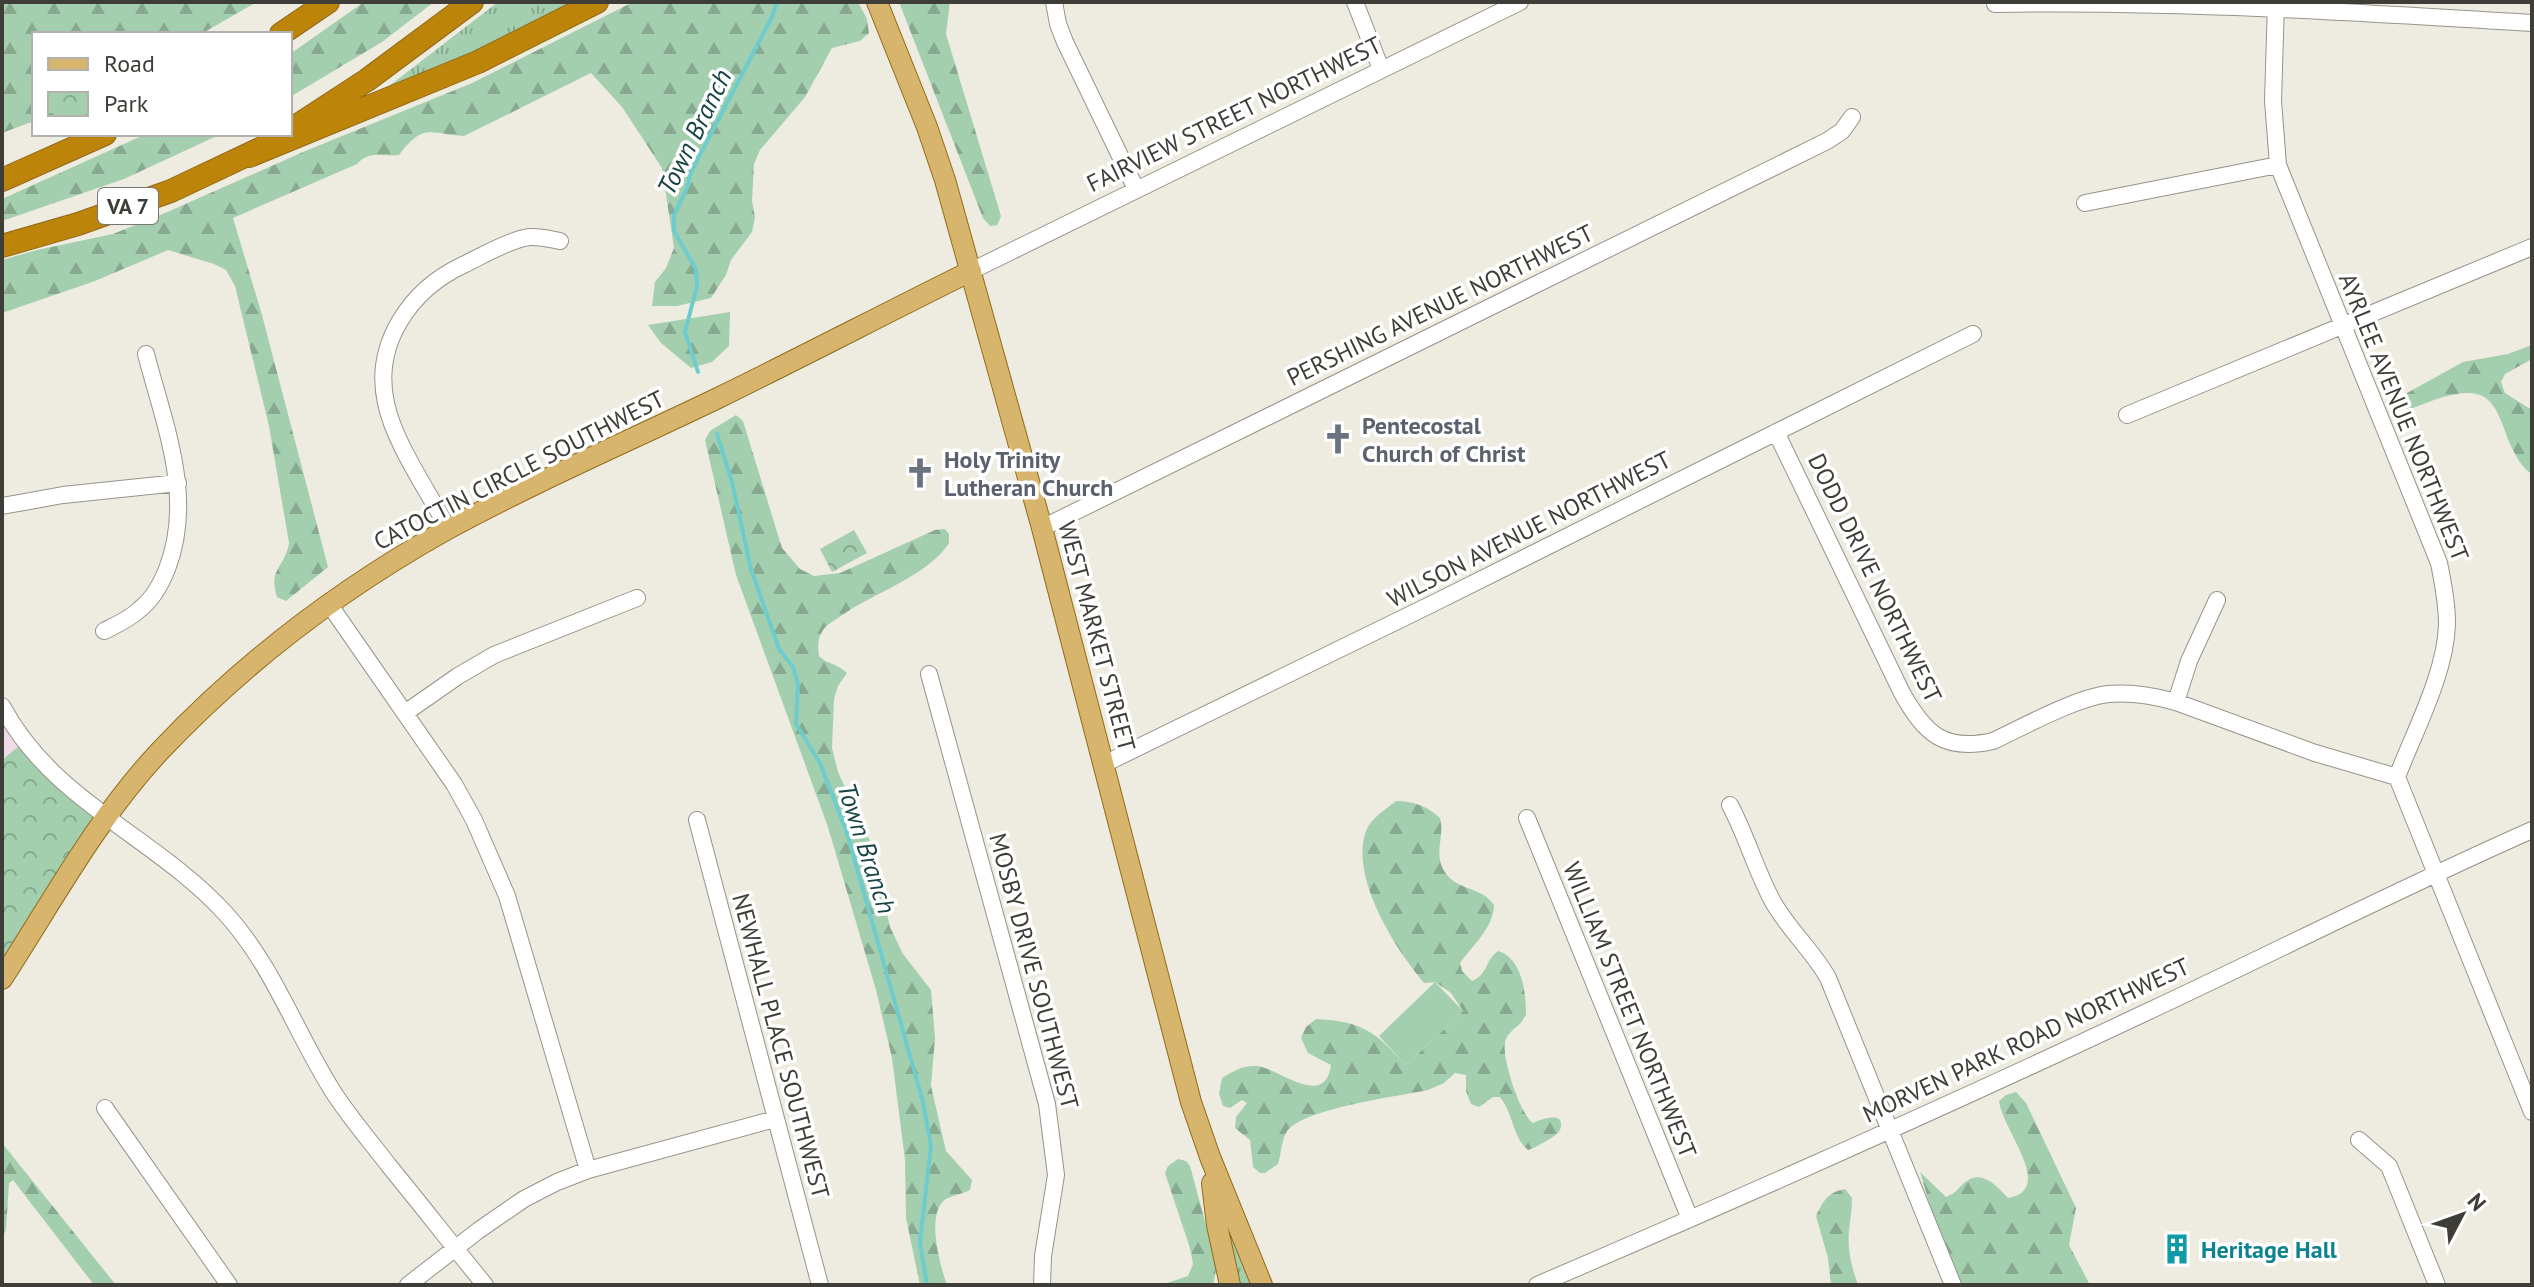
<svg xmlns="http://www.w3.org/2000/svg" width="2534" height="1287" font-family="'PT Sans',sans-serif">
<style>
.education{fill:#f1dbe8}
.grass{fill:url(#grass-tufts)}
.forest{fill:url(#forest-firs)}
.park{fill:url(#park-crowns)}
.pitch{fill:#a3cfae}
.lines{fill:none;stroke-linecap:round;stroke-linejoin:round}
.stream{stroke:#6fcccd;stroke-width:4}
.minor-casing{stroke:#969489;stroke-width:18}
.major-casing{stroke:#916b1a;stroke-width:22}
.highway-casing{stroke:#916b1a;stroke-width:24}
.minor{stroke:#fff;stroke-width:16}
.major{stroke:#d7b56c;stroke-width:20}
.highway{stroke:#bd840a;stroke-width:22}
.labels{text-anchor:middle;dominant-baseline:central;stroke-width:7;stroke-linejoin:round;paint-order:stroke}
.shield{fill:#fff;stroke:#787774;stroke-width:2}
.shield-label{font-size:22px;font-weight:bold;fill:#3e3d38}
.street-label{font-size:24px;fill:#3e3d38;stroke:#fff}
.worship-label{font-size:24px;font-weight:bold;fill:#5b616d;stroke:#fff;text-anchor:start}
.culture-label{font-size:24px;font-weight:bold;fill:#0d838f;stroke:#fff;text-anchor:start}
.water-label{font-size:26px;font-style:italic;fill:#174344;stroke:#fff}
</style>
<defs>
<pattern id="grass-tufts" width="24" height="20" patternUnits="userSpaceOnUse" patternTransform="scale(2)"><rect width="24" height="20" fill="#a3cfae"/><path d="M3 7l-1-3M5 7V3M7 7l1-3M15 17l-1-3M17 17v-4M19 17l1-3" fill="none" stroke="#86a98f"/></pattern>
<pattern id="forest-firs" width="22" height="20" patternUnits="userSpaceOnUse" patternTransform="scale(2)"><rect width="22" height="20" fill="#a3cfae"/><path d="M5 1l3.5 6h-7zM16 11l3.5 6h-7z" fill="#86a98f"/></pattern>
<pattern id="park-crowns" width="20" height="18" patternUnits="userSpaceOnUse" patternTransform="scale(2)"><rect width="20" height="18" fill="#a3cfae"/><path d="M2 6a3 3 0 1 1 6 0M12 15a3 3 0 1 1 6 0" fill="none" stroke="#86a98f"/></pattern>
</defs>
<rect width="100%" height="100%" fill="#eeece0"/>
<path class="education" d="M2,706l22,36 -22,18z"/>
<path class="grass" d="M498,2h80l-136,68 -53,16z
M1224,1211l29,74h-14z"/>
<path class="forest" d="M2,2h255l-56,32h-167v87l-32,12z
M364,2h70l-52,40 -92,55v-43z
M633,2h225l9,17 2,14 -9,8 -28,7 -27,49 -45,53 -6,14 -2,37 3,16 -3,15 -21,28 -5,15 -15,23 -34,8h-25l3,-24 11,-14 8,-20 -12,-80 -40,-61 -31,-34 -127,63c-34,-2 -40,-14 -65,19 -17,2 -30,-5 -42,9l-124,54 29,97 66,252 -42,34 -9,-4c-9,-29 8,-29 12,-54l-20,-117 -34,-140 -9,-16 -12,-6 -46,-14 -73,31 -93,32v-53l35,-10 76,-16 52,-21 138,-61 169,-69z
M899,2h51l-4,32 55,182 -4,9 -7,1 -7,-8z
M146,134h75l-97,45 -122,42v-22z
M730,312l-1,34 -17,16 -21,6 -30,-25 -13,-18z
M2532,345v14l-27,15 -4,8 4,11 27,17v64c-11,-7 -16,-18 -22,-30 -6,-14 -11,-35 -23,-45 -19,-16 -60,4 -79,11l-7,-5 6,-12 56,-31 45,-8z
M736,415l7,6 39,127 18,21 14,7 26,-3 95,-43 10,-1 4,5v9c-21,33 -76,50 -108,73 -7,5 -16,9 -19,16 -5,8 -4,16 -3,24 9,9 16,6 28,17l-9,13 -4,13 -2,49 6,24 32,69 20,86 13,27 28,36 4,48 -4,48 15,65 26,29 -2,10c-7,4 -17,5 -24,9 -21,14 -6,66 1,86h-27l-14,-67 -1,-58 -13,-102 -16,-68 -48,-163 -92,-252 -31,-135 5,-9z
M1396,801c17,0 31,5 44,17 5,18 -6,33 3,51 12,23 38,16 51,36 0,22 -22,41 -34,58l2,8 10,10c16,-6 13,-21 26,-30 24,7 28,41 28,63 -4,12 -16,15 -20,25 -7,14 15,77 27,84 8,-4 34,-13 27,7 -1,5 -27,19 -32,20 -15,-12 -15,-37 -28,-53h-7l-14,10 -8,-3 -5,-13v-16l-11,-2 -11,10 -16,7c-28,6 -130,19 -142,43 -5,9 -5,22 -8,31l-13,9h-5l-7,-6 -3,-27 -15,-12 1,-11 11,-14 -5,-3 -12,8 -7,-2 -4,-12 3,-16c11,-7 21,-13 35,-12 21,2 68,44 74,-1l-23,-12 -7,-15 5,-11 10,-8c47,2 59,13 90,46l57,-54 -12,-18 -16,-11 -11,1c-28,-33 -75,-106 -58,-152 5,-13 19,-21 30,-30z
M2016,1092l10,11 50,105 -7,37 21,40h-133l-11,-25 -26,-88 26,25c8,-3 10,-6 16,-12 18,-18 33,-1 46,13 48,-9 -5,-66 -9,-97l7,-6z
M2,1143l114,142h-22l-81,-105 -4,3 -3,46 -4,11z
M1178,1159l8,2 4,5 27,100 -4,19h-52l27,-9 5,-12 -3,-16 -25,-75 3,-7z
M1845,1189l7,9c0,12 -2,22 -3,33 -2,19 3,37 9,54h-27l-3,-27 -12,-42c7,-15 12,-24 29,-27z"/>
<path class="park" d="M854,530l13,23 -35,19 -12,-23z
M24,742l82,76 -104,161v-219z"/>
<path class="pitch" d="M1435,982l28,29 -57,54 -27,-29z"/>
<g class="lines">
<path class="stream" d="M698,372l-13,-40 12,-46 -1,-17 -22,-38v-16l13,-27 4,-16 81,-155 5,-15
M717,434l15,48 19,87 28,80 14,18 5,17 -2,40 24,39 27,70 76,269 8,44 -11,96 7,43"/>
<g class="minor-casing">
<path id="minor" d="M1054,2l4,22 7,18 71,147
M1355,2l26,67
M2276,2l-3,99 5,64 161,398c4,20 8,40 8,61 -1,49 -33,108 -50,153l135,335
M1995,4c179,-3 358,8 537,19
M2085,203l193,-38
M971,271l549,-269
M2127,415l405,-168
M1776,432l126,261c23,41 42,59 91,48 32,-15 82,-43 115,-47 23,-2 47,2 68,8l139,51 82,24
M2,506l61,-11 115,-12
M1042,528l785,-387 15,-10 10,-14
M448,529c-19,-37 -54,-86 -62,-126 -13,-59 24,-113 77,-138 19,-9 40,-22 61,-27 10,-3 26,1 36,3
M329,604l125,180 20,36 33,76 81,274
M104,631c12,-6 26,-12 36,-22 13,-10 21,-25 27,-40 28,-72 -3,-145 -21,-215
M929,674l118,430 9,71 -13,81 -1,29
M2176,702l13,-41 28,-61
M2,706c51,96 154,131 224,208 47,52 69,117 106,176 17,27 39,52 58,77 32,39 63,79 95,118
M405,713l53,-37 36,-21 143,-57
M1104,764l330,-161 539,-269
M1730,805c17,32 26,66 43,97 16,28 40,49 55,76l125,307
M1527,818l163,401
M697,820l123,465
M105,1108l124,177
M2359,1140l30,26 48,119
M408,1285l71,-55 45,-31 33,-17 31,-12 187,-51
M1537,1285c206,-88 410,-179 612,-274 128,-60 254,-124 383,-181"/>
</g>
<g class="major-casing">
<path id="major" d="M877,2l50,125 18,53 97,348 149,574 19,55 52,128
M2,979c50,-77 95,-161 158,-228 84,-89 179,-161 286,-221 88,-48 181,-88 272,-132 84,-41 168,-85 253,-127
M1212,1183l5,42 13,60"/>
</g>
<g class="highway-casing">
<path id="highway" d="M281,34l47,-32
M298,125l69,-45 105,-78
M249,156l229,-94 119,-60
M2,180l103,-46
M2,246l76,-22 93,-33 91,-43"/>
</g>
<use href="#minor" class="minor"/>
<use href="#major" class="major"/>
<use href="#highway" class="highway"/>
</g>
<defs>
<g id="church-bare" transform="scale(2.4)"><path d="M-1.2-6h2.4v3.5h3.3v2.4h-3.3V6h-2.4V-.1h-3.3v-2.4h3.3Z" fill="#6b7280" stroke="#fff" stroke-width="2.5" paint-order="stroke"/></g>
<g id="building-bare" transform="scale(2.4)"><path d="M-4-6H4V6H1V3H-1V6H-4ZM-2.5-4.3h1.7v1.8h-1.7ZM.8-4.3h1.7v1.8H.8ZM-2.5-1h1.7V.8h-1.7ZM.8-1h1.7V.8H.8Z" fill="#0f9aa8" stroke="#fff" stroke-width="2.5" paint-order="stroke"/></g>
</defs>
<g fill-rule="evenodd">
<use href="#church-bare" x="1338" y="439"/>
<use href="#church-bare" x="920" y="473"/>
<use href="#building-bare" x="2177" y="1249"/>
</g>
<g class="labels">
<rect class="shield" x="98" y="188" width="60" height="36" rx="6"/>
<g class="shield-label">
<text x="128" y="206">VA 7</text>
</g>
<g class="street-label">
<text transform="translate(1234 114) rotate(-26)">FAIRVIEW STREET NORTHWEST</text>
<text transform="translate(1440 305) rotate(-26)">PERSHING AVENUE NORTHWEST</text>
<text transform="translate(2404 417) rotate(68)">AYRLEE AVENUE NORTHWEST</text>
<text transform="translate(519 470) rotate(-27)">CATOCTIN CIRCLE SOUTHWEST</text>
<text transform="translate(1529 529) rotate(-27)">WILSON AVENUE NORTHWEST</text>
<text transform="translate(1875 578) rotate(64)">DODD DRIVE NORTHWEST</text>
<text transform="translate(1097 636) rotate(75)">WEST MARKET STREET</text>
<text transform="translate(1034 971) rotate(75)">MOSBY DRIVE SOUTHWEST</text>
<text transform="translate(1630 1010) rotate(68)">WILLIAM STREET NORTHWEST</text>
<text transform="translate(2026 1040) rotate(-25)">MORVEN PARK ROAD NORTHWEST</text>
<text transform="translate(781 1046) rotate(75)">NEWHALL PLACE SOUTHWEST</text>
</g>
<g class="worship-label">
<text x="1362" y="425">Pentecostal<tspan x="1362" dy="28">Church of Christ</tspan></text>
<text x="944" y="459">Holy Trinity<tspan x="944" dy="28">Lutheran Church</tspan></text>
</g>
<g class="culture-label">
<text x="2201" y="1249">Heritage Hall</text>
</g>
<g class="water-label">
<text transform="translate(694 132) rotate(-64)">Town Branch</text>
<text transform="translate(867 848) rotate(72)">Town Branch</text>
</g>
</g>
<rect width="2534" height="1287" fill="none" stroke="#3e3d38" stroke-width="8"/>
<rect x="32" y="32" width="260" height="104" fill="#ffffff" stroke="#b2b1af" stroke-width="2"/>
<rect x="48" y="58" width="40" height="12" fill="#d7b56c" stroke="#b2b1af" stroke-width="2"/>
<text x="104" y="72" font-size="24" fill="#3e3d38">Road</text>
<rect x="48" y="92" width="40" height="24" fill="url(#park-crowns)" stroke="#b2b1af" stroke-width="2"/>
<text x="104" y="112" font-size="24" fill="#3e3d38">Park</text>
<g transform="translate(2462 1215) rotate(49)" stroke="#ffffff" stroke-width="6" paint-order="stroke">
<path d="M0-6L14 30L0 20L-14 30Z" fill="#3e3d38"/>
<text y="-12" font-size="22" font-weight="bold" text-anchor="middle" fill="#3e3d38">N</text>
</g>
</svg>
